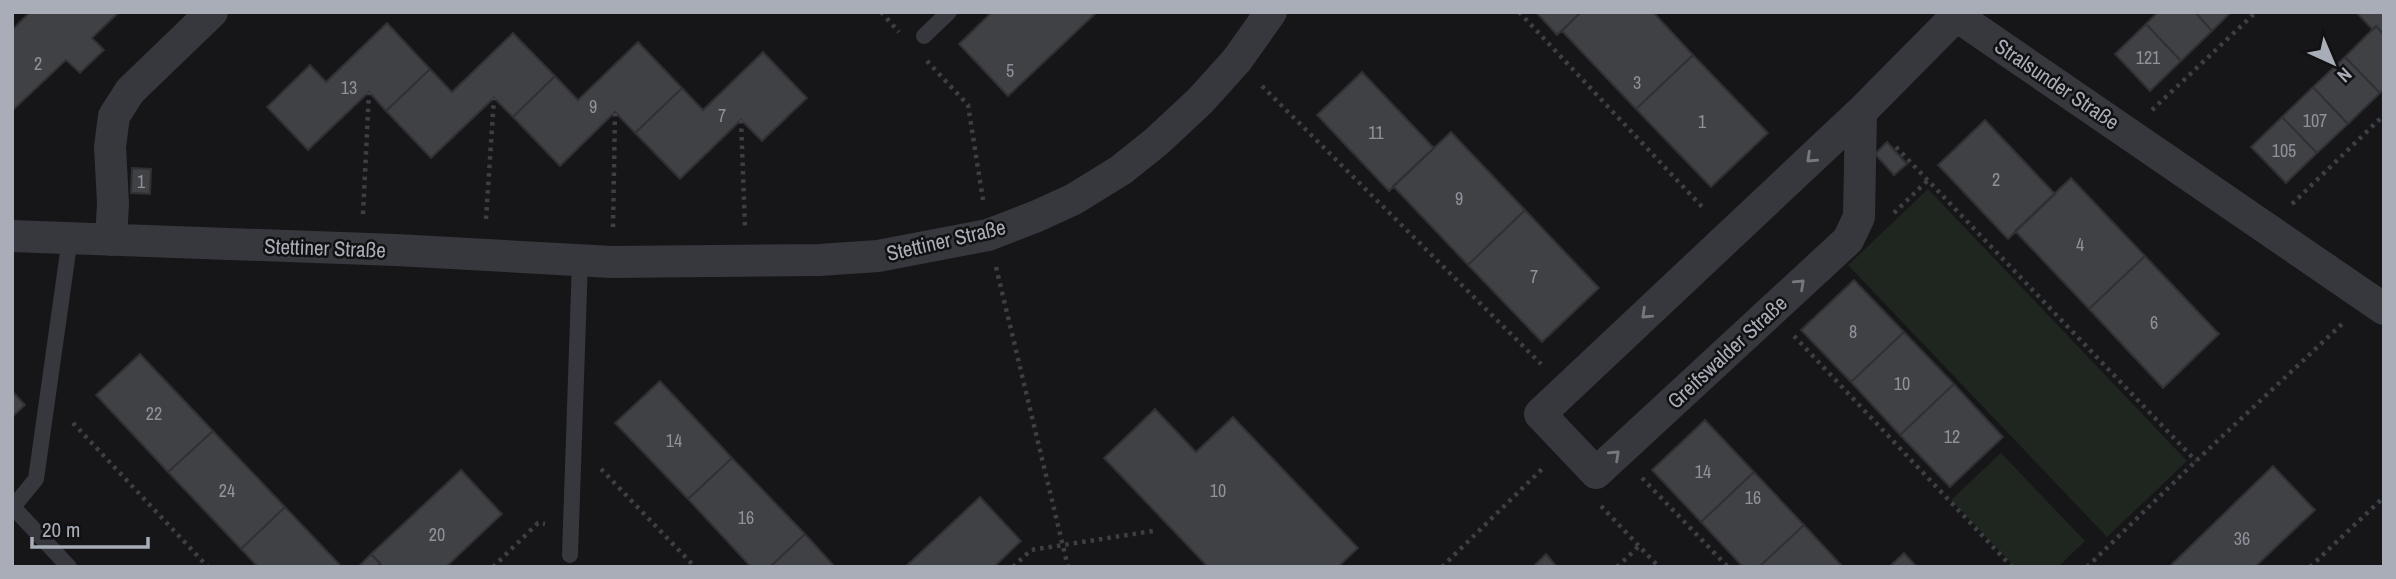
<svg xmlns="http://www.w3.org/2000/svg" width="2396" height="579" font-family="'Archivo Narrow',sans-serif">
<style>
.green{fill:#1e261f}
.building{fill:#404145;stroke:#303034;stroke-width:2}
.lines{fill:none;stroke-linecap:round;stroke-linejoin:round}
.path{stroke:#3d3f44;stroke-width:4.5;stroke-dasharray:3.5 5;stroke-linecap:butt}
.service{stroke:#37383d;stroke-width:16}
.minor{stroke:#37383d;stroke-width:32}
.oneway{stroke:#757881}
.labels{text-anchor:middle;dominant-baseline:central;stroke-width:5;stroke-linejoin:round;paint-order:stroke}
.number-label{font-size:18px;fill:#8e929b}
.street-label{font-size:21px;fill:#a8adb8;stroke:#111113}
</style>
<rect width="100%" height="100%" fill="#161618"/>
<path class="green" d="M1928,189l259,272 -80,76 -259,-272z
M2001,453l84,88 -27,26h-43l-64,-67z"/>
<path class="building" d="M30,12h89l-27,26 12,12 -24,23 -14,-13 -54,51v-81z
M992,12h105l-89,84 -49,-52z
M1536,12h45l-24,23z
M1581,12h72l40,43 -57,54 -74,-78z
M2158,12h37l17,19 -31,30 -35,-37z
M2195,12h36l-19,19z
M2356,12h28v23l-8,-9 -3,4z
M387,23l43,46 -44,42 -17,-19 -61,58 -41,-43 43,-42 16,17z
M2146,24l35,37 -31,30 -35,-37z
M2376,26l8,9v54l-4,4 -35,-36z
M513,33l42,43 -42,41 -19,-19 -63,60 -45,-47 44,-42 22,23z
M638,42l44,46 -47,45 -20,-21 -55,54 -47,-49 42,-41 23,24z
M763,52l44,46 -45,43 -21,-21 -61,59 -45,-46 47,-45 21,22z
M1693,55l75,78 -57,54 -75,-78z
M2345,57l35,36 -32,31 -35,-37z
M1362,72l72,76 -45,43 -72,-76z
M2313,87l35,37 -31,29 -35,-36z
M2282,117l35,36 -31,30 -35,-36z
M1985,120l70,74 -47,45 -70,-74z
M1451,132l74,78 -57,55 -75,-79z
M1887,142l20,22 -13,11 -19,-21z
M132,168l19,1 -1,25 -19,-1z
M2071,178l74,78 -56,53 -74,-78z
M1525,210l74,78 -57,54 -74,-77z
M2145,256l74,78 -56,54 -74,-79z
M1854,280l50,52 -53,50 -50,-52z
M1904,332l50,52 -54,51 -49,-53z
M140,354l73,77 -45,41 -72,-77z
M660,381l72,77 -44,41 -73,-76z
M1954,384l49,53 -53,50 -50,-52z
M12,391l13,14 -13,12z
M1155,409l41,43 37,-35 125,131 -20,19h-130l-104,-109z
M1705,420l49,52 -53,50 -49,-52z
M213,431l72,76 -44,42 -73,-77z
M732,458l73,76 -35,33h-19l-63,-68z
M2273,466l42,44 -60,57h-86z
M461,470l41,44 -56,53h-63l-12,-13z
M1754,472l50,53 -45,42h-16l-42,-45z
M980,497l41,44 -27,26h-89z
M285,507l57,60h-84l-17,-18z
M1804,525l39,42h-84z
M805,534l30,33h-65z
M1904,553l13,14h-28z
M371,554l9,9 -3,4h-19z
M1546,554l11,13h-24z"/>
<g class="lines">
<path class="path" d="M881,12l18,20
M1519,12l186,198
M927,61l41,44 15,95
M1262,86l279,278
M2152,110l104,-98
M741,120l4,107
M1896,147l300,314
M2292,204l92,-89
M1894,213l34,-33
M363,214l6,-122
M486,219l8,-121
M613,227l2,-115
M996,267l72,300
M1794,336l218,231
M73,423l135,144
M601,469l94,98
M1642,478l86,89
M1601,506l58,61
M493,567l45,-44 7,1
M1013,567l18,-17 122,-19
M1442,567l101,-99
M1617,567l22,-21
M2087,567l109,-106 146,-137
M2310,567l74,-70"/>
<path class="service" d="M924,36l25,-24
M570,555l10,-295
M69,567l-56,-60 23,-28 34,-241"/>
<path class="minor" d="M1951,12l433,297
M1861,112l-2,105 -11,23 -252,233 -56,-59 321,-302 95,-96
M12,236l384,14 216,12 207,-2 59,-4 110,-21 49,-19 37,-17 47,-29 35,-28 44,-41 37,-41 34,-48
M111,240l2,-37 -3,-56 4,-31 16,-25 82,-79"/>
</g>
<defs><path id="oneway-chevron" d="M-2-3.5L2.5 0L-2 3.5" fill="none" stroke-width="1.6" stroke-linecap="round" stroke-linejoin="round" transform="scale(1.75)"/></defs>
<g class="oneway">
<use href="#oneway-chevron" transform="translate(1811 158) rotate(137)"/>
<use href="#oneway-chevron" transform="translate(1800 284) rotate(-43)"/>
<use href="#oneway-chevron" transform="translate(1646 314) rotate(137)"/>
<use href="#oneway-chevron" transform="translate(1615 455) rotate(-43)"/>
</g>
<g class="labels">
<g class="number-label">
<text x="2148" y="57">121</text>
<text x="38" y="63">2</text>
<text x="1010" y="70">5</text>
<text x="1637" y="82">3</text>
<text x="349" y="87">13</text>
<text x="593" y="106">9</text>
<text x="722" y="115">7</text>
<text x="2315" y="120">107</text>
<text x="1702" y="121">1</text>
<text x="1376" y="132">11</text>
<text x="2284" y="150">105</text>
<text x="1996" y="179">2</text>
<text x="141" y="181">1</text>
<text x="1459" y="198">9</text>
<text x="2080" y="244">4</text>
<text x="1534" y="276">7</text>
<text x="2154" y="322">6</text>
<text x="1853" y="331">8</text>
<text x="1902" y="383">10</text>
<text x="154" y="413">22</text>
<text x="1952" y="436">12</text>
<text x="674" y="440">14</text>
<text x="1703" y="471">14</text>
<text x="227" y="490">24</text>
<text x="1218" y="490">10</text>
<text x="1753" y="497">16</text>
<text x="746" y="517">16</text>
<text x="437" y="534">20</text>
<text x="2242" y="538">36</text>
</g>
<g class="street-label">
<text transform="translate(2057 84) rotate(34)">Stralsunder Straße</text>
<text transform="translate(946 240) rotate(-13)">Stettiner Straße</text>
<text transform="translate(325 248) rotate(2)">Stettiner Straße</text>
<text transform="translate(1727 352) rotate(-43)">Greifswalder Straße</text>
</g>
</g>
<rect width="2396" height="579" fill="none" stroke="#a8adb8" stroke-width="28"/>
<g transform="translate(2333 63) rotate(136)" stroke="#111113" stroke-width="5" paint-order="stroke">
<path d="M0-5L12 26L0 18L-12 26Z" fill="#a8adb8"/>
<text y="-10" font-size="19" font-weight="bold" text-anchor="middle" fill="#a8adb8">N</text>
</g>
<path d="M32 537v10h116v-10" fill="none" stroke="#a8adb8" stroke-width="3.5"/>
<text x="42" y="537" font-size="21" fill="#a8adb8" stroke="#111113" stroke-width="5" paint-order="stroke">20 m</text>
</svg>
